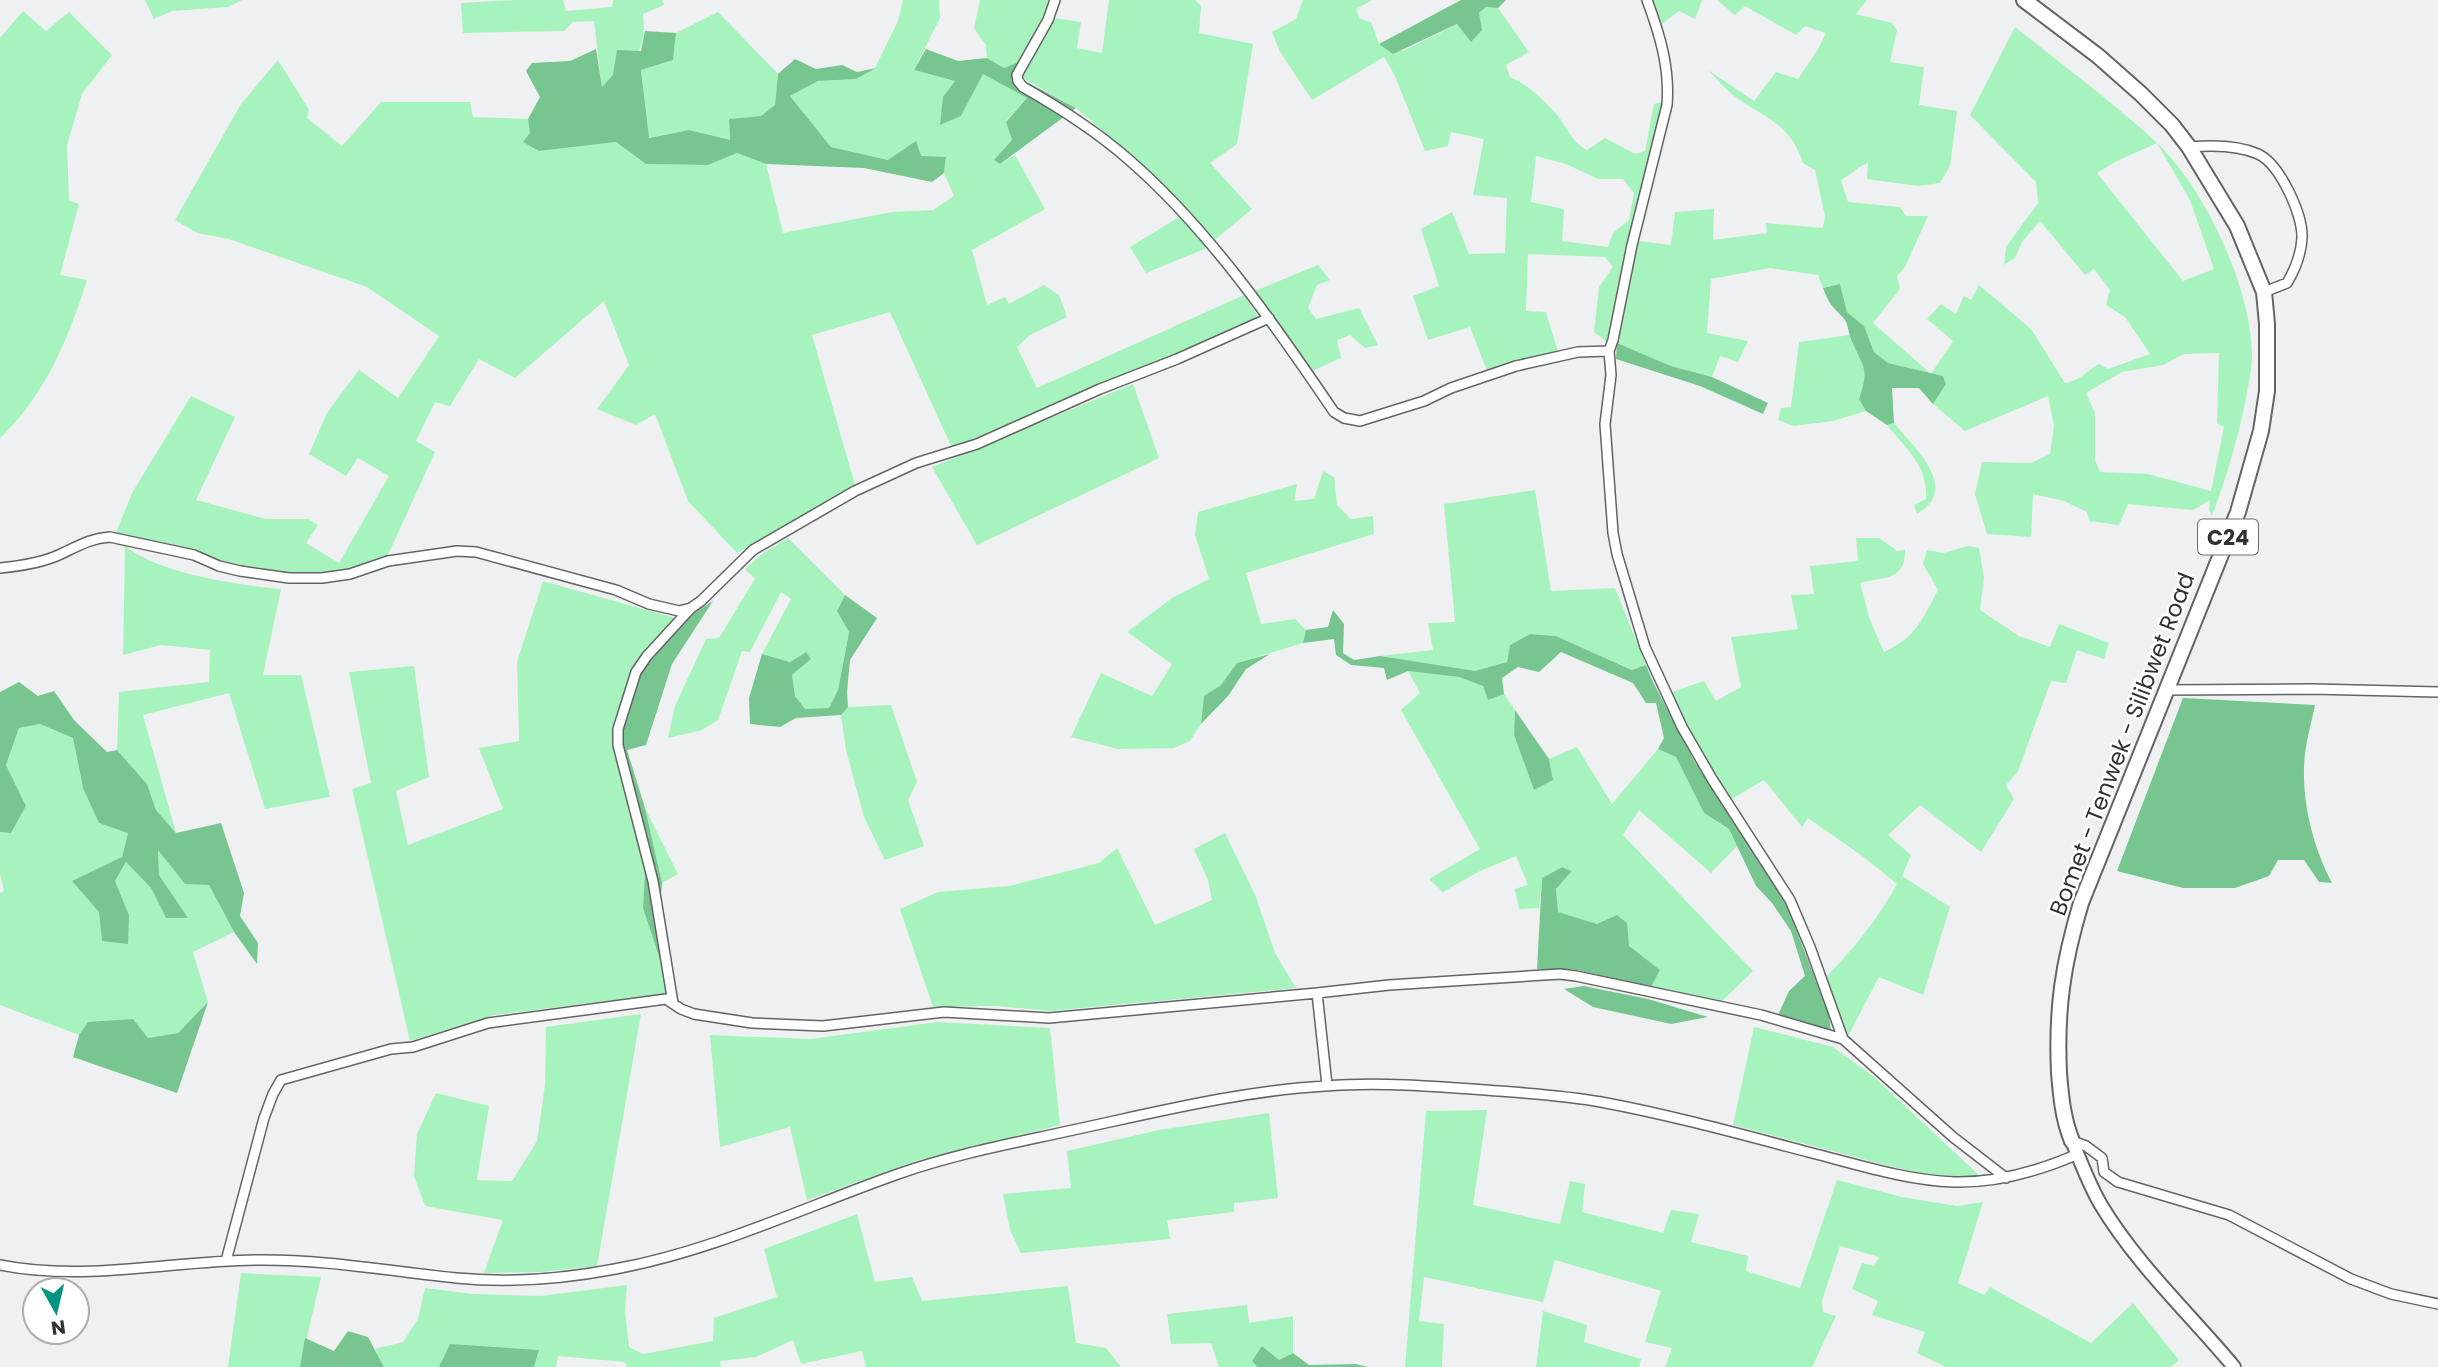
<svg xmlns="http://www.w3.org/2000/svg" width="2438" height="1367" font-family="Poppins,sans-serif">
<style>
.green{fill:#a7f3be;fill-rule:evenodd}
.forest{fill:#77c690}
.lines{fill:none;stroke-linecap:round;stroke-linejoin:round}
.minor-casing{stroke:#646466;stroke-width:12}
.secondary-casing{stroke:#646466;stroke-width:16}
.primary-casing{stroke:#646466;stroke-width:18}
.minor{stroke:#fff;stroke-width:9}
.secondary{stroke:#fff;stroke-width:12}
.primary{stroke:#fff;stroke-width:14}
.labels{text-anchor:middle;dominant-baseline:central;stroke-width:5;stroke-linejoin:round;paint-order:stroke}
.shield{fill:#fff;stroke:#6f6f70;stroke-width:2}
.shield-label{font-size:21px;font-weight:bold;fill:#313132}
.street-label{font-size:23px;fill:#313132;stroke:#fff}
</style>
<rect width="100%" height="100%" fill="#eff0f2"/>
<path class="green" d="M145,0h97l-14,7 -56,4 -18,8z
M516,0h47l3,11 46,-4 1,-7h49l2,5 -21,9c5,46 -15,44 -41,74l-8,-67 -21,1 -9,9 -101,2 -2,-30z
M903,0h36l1,18 -26,52 41,11 -15,44 21,-9 22,-43 44,25 -21,23 6,19 -12,24 15,-9 30,54 -73,41 15,55 18,-8 4,7 35,-19 15,10 8,22 -37,18 -13,12 20,41 207,-93 15,23 -307,130 -62,-136 -78,23 43,150 -118,68 -49,-52 -33,-87 -19,11 -39,-16 32,-44 -25,-64 -89,77 -36,-19 -29,47 -15,-4 -19,39 19,11 -48,105 -32,13 -57,6 -31,-3 -46,-10 -52,-20 -43,4c36,27 111,38 155,42l-18,86h38l29,122 -65,12 -36,-116 -86,22 33,118 -20,-23 -9,-26 -30,-34 2,-58 90,-10 1,-32 -49,-5 -38,10 2,-108 -13,-4 20,-50 59,-97 44,21 -39,83 70,19h42l10,6 -12,18 33,20 50,-87 -31,-18 -12,18 -37,-22 18,-41 32,-43 39,28 41,-62 -72,-49 -138,-48 -32,-6 -22,-13 66,-116 37,-44 31,50 -2,8 35,28 39,-44h89l3,15 55,2 2,14 9,18 77,-9 30,22 62,1 29,-12 29,11 17,69 109,-21 41,-2 21,-14 -10,-23 2,-16 -58,3 -57,-13 -41,-51 28,-15 38,-2 19,-11 23,-47z
M980,0h79l-5,18 27,4 -4,26 25,5 7,-53h86l6,6 -2,27 54,11 -16,100 -27,19 42,46 -48,40 -58,24 -16,-26 59,-36 -40,-40 -73,-63 -89,-50 -1,-13 -12,-17z
M1303,0h69l-16,9 4,10 11,3 8,22 24,7 55,-27 13,18 8,-29 7,-6 12,1 31,44 -23,13 4,12c19,8 34,23 48,39 11,13 12,25 29,34l18,-12 30,16 10,-3 9,-47 8,-2 -55,240 -13,-10 5,-45 14,-20 -8,-10 -77,-3 -2,57 20,1 12,40 -71,19 -17,-44 -42,13 -15,-44 26,-10 -18,-57 31,-17 17,42 36,-1 2,-55 -34,-3 11,-56 -33,-7 -3,14 -23,5 -31,-77 -10,-17 -72,43 -33,-50 -7,-18 24,-13zM1536,156l30,8 32,15h25l11,14 -5,27 -16,13 -5,14 -46,-6 2,-32 -33,-7z
M1653,0h49l-7,19 -16,-8 -18,14z
M1717,0h150l-11,14 36,9 5,7 -7,32 34,5 -5,38 38,6 -7,55 -10,17 -22,3 -51,-7 1,-16c-11,4 -16,11 -27,17l7,22 52,5 6,9h22l-23,51 -8,9 3,13 -27,34 58,51 22,-33 -26,-22 14,-15 15,10 8,-18 7,4 8,-15 52,44 34,54c15,-2 21,-12 34,-19l9,5 42,-15 -25,-37 -19,-12 4,-15 -16,-21 -9,6 -45,-54 -18,21 -7,16 -11,7 2,-18 32,-44 -2,-21 -66,-67 45,-88c46,37 98,75 141,115 49,46 96,147 96,214 0,13 -3,25 -5,37 -8,43 -20,82 -35,123l-3,-6 1,-10 -17,10 -65,-6 -9,21 -30,-4 -2,-9 -23,-11 -31,-7 -2,43 -44,-3 -12,-40 7,-32 49,1 19,-9 4,-28 -6,-30 -83,35 -32,-27 13,-20 -3,-8 -55,-13 -14,-11 -10,-26 -17,-14 -7,-28 -17,4 -5,-13 -48,-7 -59,11 -4,54 41,8 -10,21 -18,-6 -8,21 -41,-11 -54,-23 21,-102 33,4 4,-33 39,-3 -1,31 54,-7 -1,-10 57,5 2,-12 -10,-46 -12,-7c-13,-39 -36,-44 -66,-65 -11,-8 -20,-19 -29,-28l46,31 22,-29 22,7 19,-28 9,-18 -21,-7 -9,9 -51,-29 -10,9zM2157,143l33,57 24,69 -31,12 -86,-108 20,-12zM2219,353l-2,70 7,4 -13,64 -63,-17 -48,-2 -5,-12v-47l-9,-20 36,-21 41,-7 21,-11z
M23,11l23,20 23,-19 43,43 -30,39 -15,51 2,55 10,4 -19,71 27,5c-18,57 -42,116 -87,158v-400z
M718,12l60,62 -2,31 -15,11 -32,3 1,22 -41,-11 -41,8 -7,-68 32,-10 3,-27z
M1318,265l12,15 -13,5 -9,23 8,11 43,-11 19,37 -13,3 -15,-13 -13,5 4,18 -29,13c-24,-24 -41,-52 -57,-80z
M1850,335c13,27 20,35 9,64l7,12 -33,10 -39,5 -16,-6 3,-12 10,-1 8,-65z
M1133,384l26,74 -182,87 -45,-78z
M1894,423c21,26 67,65 23,91l-3,-9 12,-6c2,-34 -19,-49 -39,-74z
M1323,471l11,6 3,28 14,14 22,-3 1,18 -128,39 15,51 34,-5 11,11 -3,13 -66,20 -16,22 -17,12 -3,27 -11,17 -16,7 -56,1 -47,-12 30,-64 51,23 20,-32 -45,-32 45,-34 37,-19 -14,-44 3,-23 99,-28 -3,17 20,-2z
M1535,490l16,101 64,-3 31,77 -13,5 -77,-34 -26,-2 -20,11 -3,17 -32,10 -95,-16 53,-6 -5,-27 27,-1 -11,-118z
M788,538l57,57 -8,16 12,20 -11,59 -9,18 -24,2 -10,-14 -3,-21 19,-16 -6,-7 -15,10 -28,-8 29,-55 -10,-7 -31,60 -8,-1 -24,69 -16,10 -34,8 7,-32 31,-67 13,-1 36,-59 -10,-10 17,-15z
M1856,538h23l18,13 8,-1c1,30 -20,27 -45,33l10,37 14,32c32,-15 38,-32 54,-62l-15,-26 4,-14 16,3 25,-7 11,2 5,30 -4,32 39,26 31,11 9,-23 50,19 -5,16 -27,-9 -11,33 -15,-2 -33,90 -12,14 8,14 -33,53 -61,-47 -32,30 23,20 -9,21 48,31 -27,88 -44,-18 -31,59 -24,-57c29,-29 53,-59 73,-95l-32,-26 -57,-40 -6,9 -38,-47 -34,20 -35,-55 -26,-52 35,-12 12,20 25,-14 -10,-50 67,-8 -7,-34 23,-1 -4,-28 48,-5z
M543,581l132,37 -33,45 -29,84 32,125 -2,36 28,85 -177,22 -84,26 -58,-252 19,-6 -22,-111 65,-6 15,111 -33,14 12,54 95,-36 -24,-61 40,-7 -2,-79z
M1408,671l51,6 24,9 5,14 16,-6 11,16 -1,25 20,54 19,-9 -4,-21 28,-12 35,57 46,-55 18,8 28,56 25,16 8,17 -26,27 -72,-63 -16,25 130,136 -33,32 -69,-16 9,-17 -63,-46 -40,-12 -1,-23 16,-18 -10,-4 -20,11 -3,30 -20,1 -4,-20 13,-4 -12,-29 -38,16 -35,20 -14,-13 51,-30 -79,-139 19,-17z
M891,705l26,77 -9,18 16,46 -39,14 -21,-43 -18,-67 -5,-35 7,-8z
M40,724l33,14 10,50 45,45 -6,24 -22,55 2,29 27,-26 -14,-34 11,-19 25,26 15,30 -7,-43 -1,-26 51,36 25,47 -41,20 15,50 -30,31 -30,5 -60,-16 -9,13 -79,-30v-112l4,-2 -4,-17v-42l11,1 15,-27 -20,-41 13,-37z
M645,808l33,66 -16,9z
M1225,833l31,64 19,56 21,35 -245,23 -54,-5 -64,1 -33,-98 38,-17 71,-6 90,-23 18,-15 38,77 57,-25 -4,-20 -14,-31z
M641,1014l-44,252 -56,6 -57,1 19,-53 -78,-14 -11,-30 3,-42 19,-41 53,13 -12,74 35,1 25,-40 8,-56 1,-58z
M937,1022l113,6 10,97 -141,35 -112,40 -17,-73 -70,20 -10,-112 101,4z
M1754,1027l79,20 40,29 108,101 -32,1 -52,-10 -164,-43z
M1487,1110l-14,95 87,19 10,-43 15,3 -3,28 81,21 8,-23 28,4 -8,28 57,14 -2,15 54,17 37,-108 65,17 55,9 26,-4 -25,81 26,12 6,-8 101,56 42,-40 46,57 -8,7h-225l-29,-14 8,-21 -53,-17 6,-14 -26,-12 10,-26 12,3 5,-9 -39,-11 -18,55 1,11 13,4 -24,51h-147l7,-19 -27,-6 16,-51 -106,-31 -12,42 -119,-25 -5,44 25,3 -2,43h-37l21,-256z
M1269,1113l9,85 -44,5v9l-67,8 3,19 -149,14 -11,-23 -7,-36 68,-6 -4,-37 92,-21z
M857,1214l18,68 37,-5 10,24 146,-15 8,57 30,5 15,19h-255l-4,-16 -61,13 -8,-24 -37,17 -36,4 1,6h-94l-2,-5 -67,-6 -2,11h-22l5,-17 -100,17h-55l-9,-18 28,-7 15,-23 7,-31 48,6 68,2 86,-11 -2,25 4,37 14,7 70,-13 1,-23 63,-21 -13,-48z
M241,1273l80,4 -21,90h-72z
M1247,1305l2,18 44,-7v37l-14,7 -27,1 6,6h-39l-8,-24 -40,1 -4,-30z
M1543,1311l44,14 -3,17 57,17 -2,8h-103z"/>
<path class="forest" d="M1461,0h45l-8,8 -12,-1 -7,6 3,17 -11,12 -14,-18 -64,30 -14,-10z
M645,31l31,2 -3,27 -32,10 8,68 40,-8 41,10 -1,-21 32,-3 14,-11 3,-31 17,-15 21,10 26,-4 15,7 19,-4 -20,11 -38,2 -28,15 41,51 57,13 28,-19 5,15 25,1 -2,16 -12,9 -68,-14 -98,-4 -29,-11 -29,12 -62,-1 -30,-22 -77,9 -16,-9 7,-9 -2,-14 12,-22 -14,-26 6,-8 38,-2 26,-12 6,38 11,-12 4,-25 24,1z
M926,49l32,12 29,-3 17,10 17,-7 2,19 53,28 -76,56 -6,-4 18,-20 -6,-18 21,-24 -44,-24 -22,42 -21,9 3,-28 12,-16 -41,-11z
M1840,284l7,28 17,14 10,26 14,11 55,13 3,8 -13,20 -14,-16h-27l2,35 -7,2 -21,-14 -7,-12c12,-34 2,-33 -9,-63 -2,-6 -2,-11 -5,-16 -12,-14 -15,-13 -22,-32z
M1617,343l54,23 41,11 56,26 -5,11 -63,-28 -84,-27z
M845,595l32,23 -27,42 -3,32 1,15 -7,8 -45,3 -16,9 -30,-3 -1,-26 13,-44 28,8 16,-10 5,7 -19,16 3,21 10,13 24,-1 9,-18 11,-58 -12,-21z
M713,601l-41,63 -26,81 -19,5 18,58 17,75 -3,37 12,73 -28,-85 2,-36 -32,-125 14,-50 15,-34 33,-45 14,-2z
M1333,610l11,14 -1,29 11,7 26,-4 95,15 32,-9 3,-17 20,-11 26,2 76,34 14,-5 7,17 41,79 68,100 28,52 39,103 2,15 -53,-16 11,-24 16,-15 -14,-45 -19,-28 -16,-17 -27,-57 -25,-16 -28,-56 -18,-8 6,-11 -8,-35h-10l-13,-20 -72,-31 -22,20 -21,-5 -16,11 2,16 -16,6 -5,-14 -24,-9 -51,-6 -21,9 -3,-12 -33,-3 -15,-10 -2,-16 -31,4 3,-13 22,-3z
M1270,654l-24,15 -18,27 -27,28 3,-28 17,-11 16,-22z
M19,682l19,14 16,-5 20,29 33,32 10,-2 30,34 9,26 20,23 45,-10 23,70 -4,23 18,27 -1,21 -23,-32 -25,-47 -24,-1 -27,-34 1,25 29,43h-22l-15,-30 -25,-26 -11,19 14,34 -1,29 -26,-3 -3,-29 -27,-31 50,-24 6,-24 -29,-10 -16,-35 -10,-50 -33,-14 -21,4 -13,37 20,41 -15,27 -11,-1v-140z
M2183,698l132,7c-4,20 -11,43 -11,64 -1,38 10,80 28,114l-13,-1 -15,-22h-26l-9,16 -34,12h-52l-66,-17z
M1515,710l34,49 4,21 -19,10 -20,-55z
M1562,867l10,4 -16,18 2,23 39,12 20,-9 10,8 2,23 31,24 -9,17 -79,-18h-35l5,-91z
M1584,986l64,13 60,18 -37,7 -78,-17 -29,-18z
M208,1002l-31,91 -104,-36 6,-22 9,-13 45,-3 15,19 30,-5z
M348,1331l20,6 16,30h-84l5,-29 29,13z
M450,1344l89,6 -5,17h-95z
M1262,1346l17,14 14,-7 16,12 47,-1 12,3h-110l-6,-6z"/>
<g class="lines">
<g class="minor-casing">
<path id="minor" d="M1055,0l-7,20 -31,55 1,6 5,6c37,21 73,44 105,72 80,69 147,166 206,253l10,6 16,3 64,-20 27,-13 65,-22 62,-14 31,-1
M1647,0c13,35 23,68 20,105l-35,140 -19,95 -4,11 2,24 -6,49 8,109 4,21 28,93 37,80 30,52 78,121 20,47 33,92
M2189,147c22,-2 49,-2 69,7 22,10 45,61 44,84 -1,17 -6,30 -15,45l-23,9
M0,568c21,-2 42,-5 61,-14 17,-8 30,-16 49,-17l84,18 25,11 21,5 49,7h33l28,-4 38,-13 69,-10 19,1 140,38 33,14 30,7 12,-3 10,-7 52,-51 102,-59 61,-28 61,-19 123,-55 77,-30 92,-41
M2166,690l146,-1 126,3
M1317,993l10,92
M673,1003l-20,-122 -35,-136v-16l18,-57 11,-16 44,-48
M2072,1141l14,5 16,12 2,14 14,10 111,33 122,64 40,15 47,10
M226,1261l38,-143 9,-24 8,-14 110,-31 22,-2 75,-24 178,-24 15,10 13,5 58,9 71,3 121,-14 105,6 268,-25 72,-8 171,-11 16,2 185,39 82,24 110,98 53,41
M0,1265c84,17 170,-4 255,-5 68,-1 134,11 201,18 53,5 107,1 159,-9 99,-18 189,-62 283,-95 56,-20 117,-31 175,-44 84,-18 167,-39 252,-44 53,-4 107,0 160,4 38,3 78,5 116,12 70,13 139,32 207,50 48,12 96,28 146,30 43,1 85,-11 124,-28"/>
</g>
<g class="secondary-casing">
<path id="secondary" d="M2072,1141c9,21 17,44 29,64 36,60 88,108 133,162"/>
</g>
<g class="primary-casing">
<path id="primary" d="M2024,0l74,56 43,38 31,31 17,22 48,79 27,66 3,32v67l-6,40 -23,81 -157,391c-18,60 -25,106 -22,170 2,24 4,46 13,68"/>
</g>
<use href="#minor" class="minor"/>
<use href="#secondary" class="secondary"/>
<use href="#primary" class="primary"/>
</g>
<g class="labels">
<rect class="shield" x="2198" y="519.5" width="60" height="35" rx="5"/>
<g class="shield-label">
<text x="2228" y="537">C24</text>
</g>
<g class="street-label">
<text transform="translate(2122 744) rotate(-69)">Bomet - Tenwek - Silibwet Road</text>
</g>
</g>
<g transform="translate(56 1311) rotate(172)"><circle r="33" fill="#ffffff" stroke="#adadad" stroke-width="2"/>
<path d="M0-5L12 26L0 18L-12 26Z" fill="#039482"/>
<text y="-10" font-size="19" font-weight="bold" text-anchor="middle" fill="#313132">N</text>
</g>
</svg>
